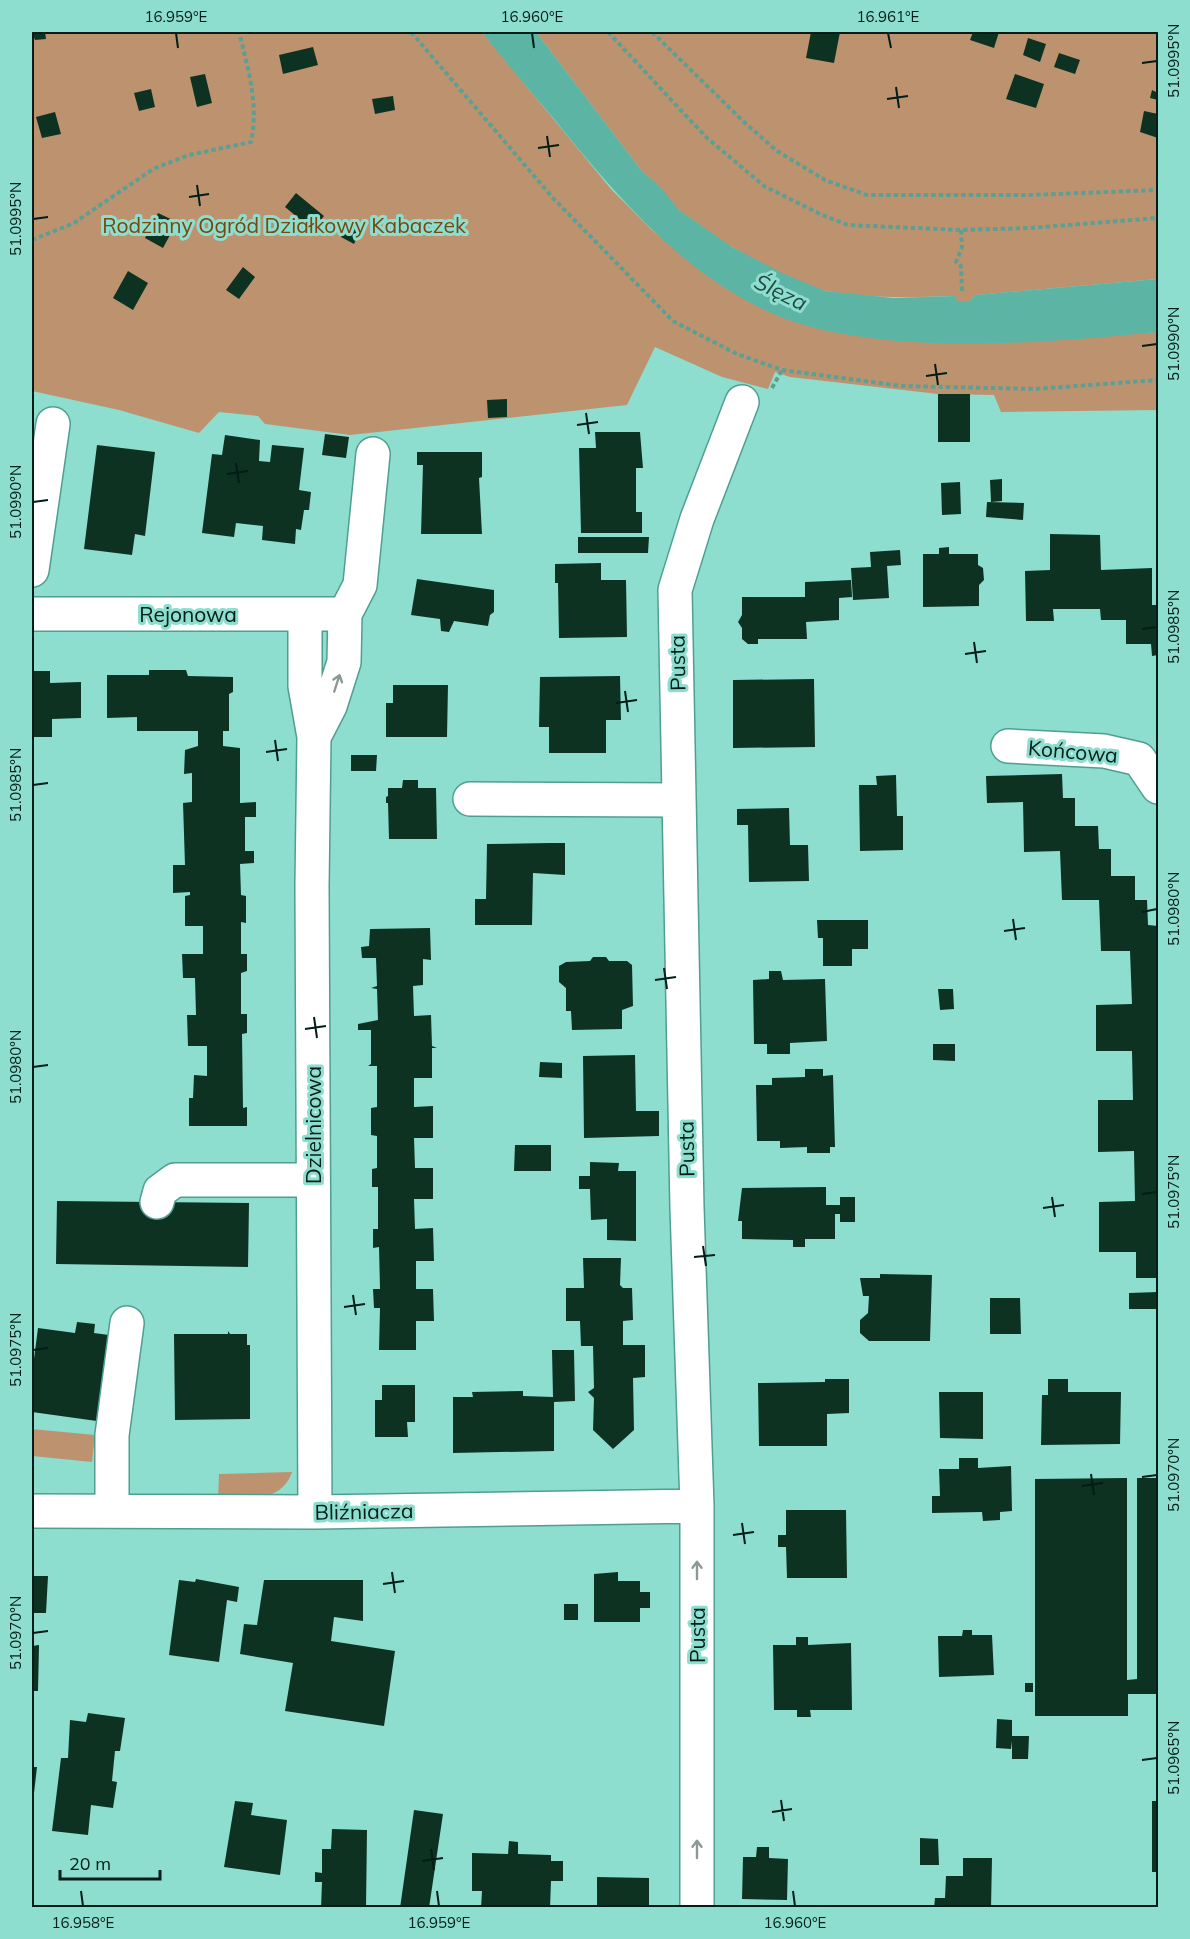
<svg xmlns="http://www.w3.org/2000/svg" width="1190" height="1939" font-family="Mulish,sans-serif">
<style>
.green{fill:#bd936f}
.water{fill:#5cb4a4}
.building{fill:#0d3222}
.lines{fill:none;stroke-linecap:round;stroke-linejoin:round}
.minor-casing{stroke:#4f9f91;stroke-width:36}
.path{stroke:#5f9f93;stroke-width:4;stroke-dasharray:4.5 3;stroke-linecap:butt}
.minor{stroke:#fff;stroke-width:33}
.oneway{stroke:#8c9997}
.ticks{fill:none;stroke:#001d18;stroke-width:2}
.labels{text-anchor:middle;dominant-baseline:central;stroke-width:6;stroke-linejoin:round;paint-order:stroke}
.park-label{font-size:21px;fill:#794611;stroke:#8edecf}
.street-label{font-size:21px;fill:#001d18;stroke:#8edecf}
.water-label{font-size:22px;font-style:italic;fill:#234b44;stroke:#8edecf}
.neatline{fill:none;stroke:#001d18;stroke-width:2}
.ticks-label{font-size:15px;text-anchor:middle;fill:#001d18}
</style>
<rect width="100%" height="100%" fill="#8edecf"/>
<path class="green" d="M32,32h450l129,157 41,41 62,50 240,63 204,-11v78l-157,2 -7,-17 -56,-1 -148,-17 -15,-5 -7,17 -46,-12 -67,-30 -28,58 -277,30 -85,-11 -7,-8 -39,-4 -20,21 -80,-23 -87,-19z
M536,32h622v247l-182,16 -7,6h-13v-5c-44,1 -86,3 -129,-5 -33,-6 -123,-57 -148,-81 -14,-13 -23,-27 -38,-40z
M32,1429l63,6 -3,27 -60,-6z
M292,1472c-10,31 -47,27 -74,29l1,-27z"/>
<path class="water" d="M482,32h54l105,138 21,19 17,21 53,37 50,26 43,18 68,7 63,-2 1,5h12l7,-6 182,-16v53c-106,10 -239,22 -343,-4 -111,-28 -192,-124 -261,-209 -24,-29 -49,-57 -72,-87z"/>
<path class="building" d="M32,32h13l1,7 -11,1z
M811,32h29l-6,31 -28,-5z
M973,32h26l-5,16 -24,-8z
M1028,38l18,6 -6,18 -17,-7z
M313,47l5,18 -35,9 -4,-19z
M1059,53l21,7 -5,14 -21,-7z
M205,74l7,29 -15,4 -7,-30z
M1015,74l29,10 -8,24 -30,-9z
M151,89l4,18 -16,4 -5,-18z
M1152,90l6,3v7l-8,-2z
M393,96l2,14 -20,4 -3,-15z
M1144,111l14,3v24l-18,-6z
M55,112l6,22 -19,4 -6,-21z
M296,193l28,23 -11,14 -28,-23z
M158,213l19,9 -14,26 -18,-10z
M350,221l12,6 -8,17 -13,-7z
M243,267l12,10 -16,22 -13,-9z
M128,271l20,12 -15,27 -20,-12z
M938,394h32v48h-32z
M507,399v18l-19,1 -1,-18z
M595,432h45l3,36h-7v44h6v21h-61l-2,-85h17z
M325,434l24,3 -3,21 -24,-3z
M225,435l35,5 -1,21 11,1 2,-17 32,3 -5,42 12,2 -2,18h-5l-3,20 -5,-1 -1,15 -33,-4 1,-14 -27,-3 -2,14 -32,-4 10,-79 10,1z
M97,445l58,7 -10,84 -10,-2 -3,21 -48,-6z
M417,452h65v25l-3,1 3,56h-61l2,-69h-6z
M1002,479v22l-11,1 -1,-22z
M960,482l1,32 -19,1 -1,-32z
M987,502l37,1 -1,17 -37,-3z
M1050,534l50,1 1,35 51,-2v37h6v50l-6,1 -1,-12h-25v-24h-25l-1,-11h-47l1,12h-28l-1,-50 25,-1z
M578,537h71l-1,16h-70z
M949,547v7h29v11l5,3 1,12 -5,5v21l-56,1v-53h16v-6z
M900,550l1,15 -14,1 2,32 -36,2 -2,-32 20,-1 -1,-15z
M601,563v17h25l1,57 -68,1 -1,-55h-3v-19z
M417,579l77,11v22l-4,3 -2,11 -34,-5 -5,11 -8,-1 -1,-12 -29,-4z
M851,580l1,17 -13,1v22l-33,2 1,17h-49v5h-10l-6,-5v-11l-4,-6 4,-7v-18h63v-15z
M149,670h37l2,6 45,1v15l-4,2v37h-6v15l17,2v55l16,-1v15h-11v34h9v12l-14,1 1,31 5,1v27l-5,-1v32h6v17l-6,2v41h6v19l-5,1 1,74 4,-1v19h-58v-28h4l1,-23 13,1v-30h-19l-1,-31h9l-1,-37h-12l-1,-24h21v-28h-18v-30l5,-1v-3l-17,1v-28h12l-2,-62 9,-1v-29l-8,1 1,-24 13,-4v-15h-61v-14l-30,1v-43h42z
M32,671h18v12l31,-1v36l-29,1v18h-20z
M620,676l1,44h-15v33h-57v-26h-10l1,-50z
M814,679l1,68 -82,1v-68z
M393,685h55l-1,52h-61v-34h7z
M351,755h26l-1,16h-25z
M1062,774l1,24h12v28h23l1,23h12v27h24v24h12l1,25 10,1v352h-22v-26h-37v-50l36,-1 -1,-50 -36,1v-52h35l-1,-49h-36v-46l36,-1 -2,-53h-29l-2,-51h-37l-2,-49 -36,1 -1,-50 -36,1 -1,-27z
M896,775l1,41h6v34l-43,1 -1,-66h18l-1,-9z
M403,780h15v8h18l1,51h-48l-1,-36h-2v-6l2,-1v-8h14z
M789,808l1,37h18l1,36 -60,1 -1,-57h-11v-16z
M550,843h15v32l-32,-2 -1,52h-57v-26h11l1,-55z
M817,920h51v29h-16v17h-29v-28h-5z
M430,928l1,32 -8,-1v26l-10,1 1,30 17,-1 1,31 5,2h-5v30h-18v29l19,-1v32h-19l1,30h18v31h-19l1,30 18,-1 1,33h-18v28h17l1,32h-18v29h-37l1,-42h-6l-1,-19h7l-1,-42 -6,1v-19h5v-42h-6v-18l5,-1v-32l-6,-1v-27l6,-1v-41h-9l3,-2v-34h-13v-6l20,-4 -1,-31 -6,-1 6,-2 -1,-28h-14l-1,-11 8,-1 1,-17z
M593,957h13l3,4h18l5,4 1,41 -11,4v19l-50,1 -1,-19h-5v-23l-7,-6v-16l7,-4 24,-1z
M769,971h12l2,9 42,-1 2,62 -37,2v11h-23v-10h-13l-1,-64 16,-1z
M938,989h15l1,20 -14,1z
M933,1044h22v17l-22,-1z
M635,1055l1,56h23v25l-75,2 -1,-82z
M540,1062l22,1v15l-23,-1z
M805,1069h18v7l10,-1 2,72h-5v6h-23v-6l-27,1v-7h-23l-1,-56h16v-7l33,-1z
M515,1145h36v26h-37z
M590,1162l29,1 -1,8h18v70l-29,-1v-21l-16,1 -1,-31h-11v-13h11z
M826,1187v18h14v-8h15v25h-15v-8h-5v25h-30v8h-12v-7l-51,-1v-18h-4l4,-33z
M57,1201l192,2 -1,64 -192,-3z
M583,1258h38l-1,27 3,3h9l1,32 -10,1v24h22v32l-12,1 1,52 -21,19 -20,-19 1,-32 -6,-6 6,-4 -1,-42h-12l-1,-25h-14v-33h18z
M880,1274l52,1 -2,66h-61l-9,-8v-13l8,-7 1,-17h-6l-3,-18h20z
M1158,1292v17h-29v-16z
M990,1298h30l1,36h-31z
M77,1322l18,2 -1,9 22,3 -12,86 -72,-10v-38l6,-46 37,5z
M228,1331l2,3h17v11h3v74l-75,1 -1,-86h54z
M552,1350h22l1,51 -21,1v49l-101,2v-56h20l-1,-5 51,-1v5l30,1z
M825,1379h24v34l-22,1v32h-68l-1,-63 67,-1z
M1048,1379h20v13h53l-1,52 -79,1 1,-50h6z
M382,1385h33v37h-8l1,15h-33v-37h7z
M939,1392h44v47l-43,-1z
M959,1458h19v10l33,-2 1,45 -12,1v8l-17,1 -1,-9 -50,1v-17h8l-1,-27h20z
M1127,1478v202l10,-1v-201h21v216h-30v22h-93v-237z
M786,1510h60l1,68h-60l-1,-31h-8v-12h8z
M618,1572v9h22v11h10v16h-10v14h-46v-48z
M32,1576h16l-2,37h-14z
M196,1579l43,8 -2,15 -10,-2 -8,62 -50,-7 10,-75 16,2z
M264,1580h99v41l-29,-4 -3,24 64,10 -11,75 -99,-15 8,-48 -53,-9 4,-30 13,1z
M564,1604h14v16h-14z
M963,1630h9v5h20l2,40 -55,2 -1,-41h24z
M796,1637h12v8l43,-2 1,67h-42l1,7h-14v-7h-23l-1,-65h23z
M39,1645l-1,46h-6v-45z
M1025,1683h8v9h-8z
M88,1713l37,5 -5,33h-5l-3,30 5,1 -4,26 -22,-3 -3,30 -36,-4 9,-73h7l2,-38 16,2z
M997,1719l15,1v16h17l-1,23h-16v-18l-1,8 -15,-1z
M32,1767h5l-4,35h-1z
M235,1801l18,2 -2,12 36,5 -7,55 -56,-8z
M1152,1801h6v71h-6z
M414,1810l29,4 -14,94h-29z
M332,1829l35,1 -1,78h-45l1,-26h-7v-10l7,1v-24h9z
M920,1838l18,1 1,26h-19z
M509,1841l9,1v12l33,1v6h12v20h-12l-1,27h-69l1,-17h-10v-38l36,1z
M757,1847h12v11l19,1 -1,41 -45,-1 1,-42h13z
M963,1858h29l-1,50h-57l1,-10h10l1,-22h17z
M597,1877l52,1v30h-52z"/>
<g class="lines">
<g class="minor-casing">
<path id="minor" d="M32,570l21,-146
M32,614h313
M305,614v72l9,51 -2,149 3,626
M314,737l16,-31 14,-44 1,-48 15,-29 13,-131
M1008,746l96,5 35,8 19,28
M470,799l209,1
M157,1202l3,-11 15,-11h138
M32,1511l283,1 382,-6
M112,1511v-76l15,-112
M697,1908v-402l-10,-298 -12,-618 22,-71 45,-117"/>
</g>
<path class="path" d="M411,32l142,166 120,123 64,33 45,16 120,16 133,3 123,-9
M608,32l98,105 58,49 56,28 28,11 113,5 69,-2 128,-10
M652,32l92,90 33,29 48,29 42,15h163l128,-5
M961,230l1,18 -6,14 5,4 1,26
M32,240l42,-17 79,-54 36,-14 62,-13c8,-38 -3,-74 -12,-110
M772,388l10,-18"/>
<use href="#minor" class="minor"/>
</g>
<defs><path id="oneway-shaft" d="M-6 0H5M1.5-3L5.5 0L1.5 3" fill="none" stroke-width="1.6" stroke-linecap="round" stroke-linejoin="round" transform="scale(1.5)"/></defs>
<g class="oneway">
<use href="#oneway-shaft" transform="translate(337 683) rotate(-72)"/>
<use href="#oneway-shaft" transform="translate(697 1570) rotate(-90)"/>
<use href="#oneway-shaft" transform="translate(697 1849) rotate(-90)"/>
</g>
<path class="ticks" d="M176,33l2,15M532,33l2,15M888,33l3,15M1142,63l15,-2M896,87l3,21M887,99l21,-3M547,136l3,21M538,148l21,-3M197,185l3,21M189,197l20,-3M33,219l15,-2M1142,346l15,-2M935,364l3,21M926,376l21,-3M586,413l3,21M577,425l21,-3M236,463l3,20M227,474l21,-3M33,502l15,-2M1142,629l15,-2M974,642l3,21M965,654l21,-3M625,691l3,21M616,703l21,-3M275,740l3,21M266,752l21,-3M33,785l15,-2M1142,912l15,-3M1013,919l3,21M1004,931l21,-3M664,968l3,21M655,980l21,-3M314,1017l3,21M305,1029l21,-3M33,1067l15,-2M1142,1194l15,-2M1052,1197l3,20M1043,1208l21,-3M703,1246l3,20M694,1257l21,-2M353,1295l3,20M344,1307l21,-3M33,1350l15,-2M1091,1474l3,21M1142,1477l15,-2M1082,1486l21,-3M742,1523l3,21M733,1535l21,-3M392,1572l3,21M383,1584l21,-3M33,1633l15,-2M1142,1760l15,-2M781,1800l3,21M772,1812l20,-3M431,1849l3,21M422,1861l21,-3M81,1891l2,15M437,1891l2,15M793,1891l2,15"/>
<g class="labels">
<g class="park-label">
<text x="284" y="225">Rodzinny Ogród Działkowy Kabaczek</text>
</g>
<g class="street-label">
<text x="188" y="614">Rejonowa</text>
<text transform="translate(677 663) rotate(-91)">Pusta</text>
<text transform="translate(1073 751) rotate(5)">Końcowa</text>
<text transform="translate(313 1125) rotate(-90)">Dzielnicowa</text>
<text transform="translate(686 1149) rotate(-91)">Pusta</text>
<text transform="translate(364 1511) rotate(-1)">Bliźniacza</text>
<text transform="translate(697 1635) rotate(-90)">Pusta</text>
</g>
<g class="water-label">
<text transform="translate(781 292) rotate(26)">Ślęza</text>
</g>
</g>
<rect width="1190" height="1939" fill="none" stroke="#8edecf" stroke-width="66"/>
<path d="M60 1870v9h100v-9" fill="none" stroke="#001d18" stroke-width="3"/>
<text x="69" y="1870" font-size="18" fill="#001d18" stroke="#8edecf" stroke-width="4.5" paint-order="stroke">20 m</text>
<rect x="33" y="33" width="1124" height="1873" class="neatline"/>
<g class="ticks-label">
<text x="176" y="22">16.959°E</text>
<text x="532" y="22">16.960°E</text>
<text x="888" y="22">16.961°E</text>
<text transform="translate(1174 61) rotate(-90)" y="5">51.0995°N</text>
<text transform="translate(16 219) rotate(-90)" y="5">51.0995°N</text>
<text transform="translate(1174 344) rotate(-90)" y="5">51.0990°N</text>
<text transform="translate(16 502) rotate(-90)" y="5">51.0990°N</text>
<text transform="translate(1174 627) rotate(-90)" y="5">51.0985°N</text>
<text transform="translate(16 785) rotate(-90)" y="5">51.0985°N</text>
<text transform="translate(1174 909) rotate(-90)" y="5">51.0980°N</text>
<text transform="translate(16 1067) rotate(-90)" y="5">51.0980°N</text>
<text transform="translate(1174 1192) rotate(-90)" y="5">51.0975°N</text>
<text transform="translate(16 1350) rotate(-90)" y="5">51.0975°N</text>
<text transform="translate(1174 1475) rotate(-90)" y="5">51.0970°N</text>
<text transform="translate(16 1633) rotate(-90)" y="5">51.0970°N</text>
<text transform="translate(1174 1758) rotate(-90)" y="5">51.0965°N</text>
<text x="83" y="1928">16.958°E</text>
<text x="439" y="1928">16.959°E</text>
<text x="795" y="1928">16.960°E</text>
</g>
</svg>
